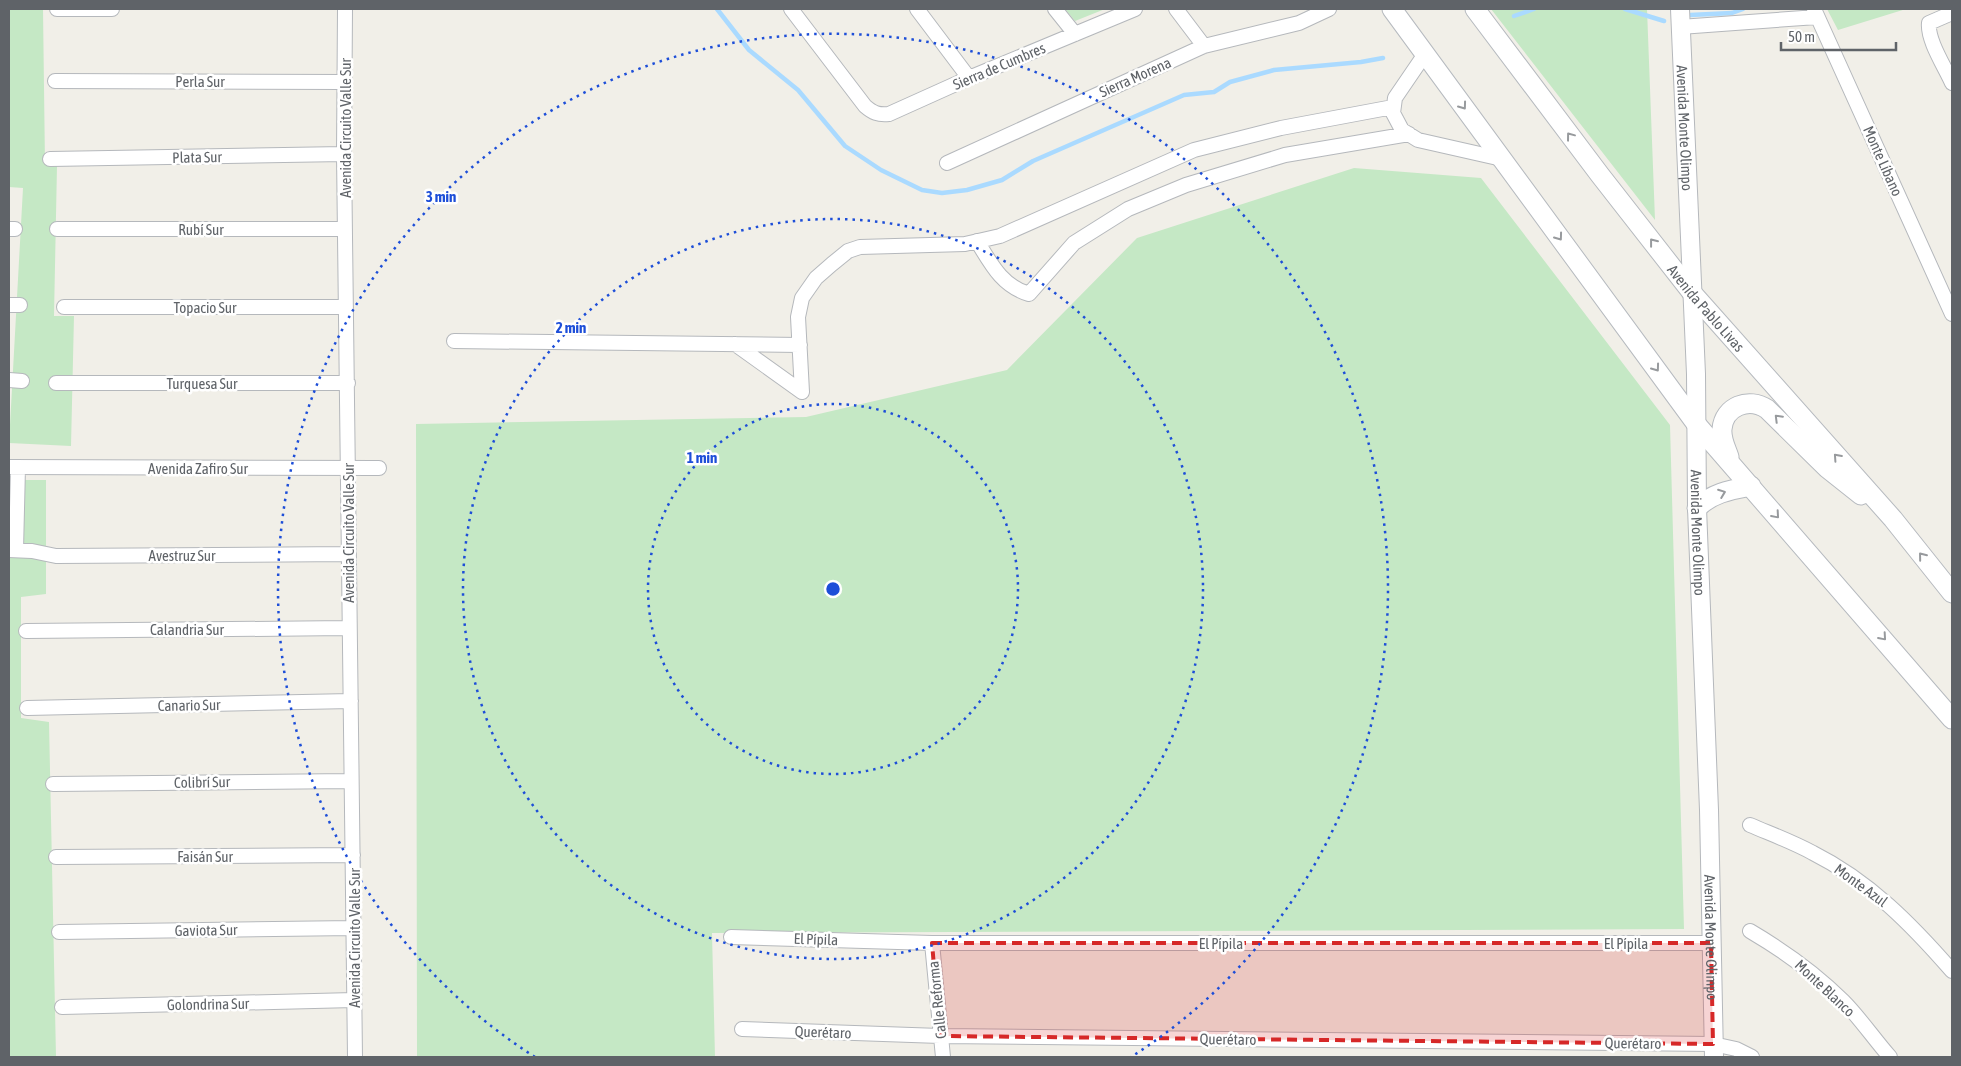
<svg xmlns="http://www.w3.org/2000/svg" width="1961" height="1066" font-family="'Asap Condensed',sans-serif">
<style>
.green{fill:#c5e8c5}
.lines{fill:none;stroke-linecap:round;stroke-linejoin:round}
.stream{stroke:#aadaff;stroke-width:4.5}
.minor-casing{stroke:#b5b8bc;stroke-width:16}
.tertiary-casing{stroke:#b5b8bc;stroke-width:20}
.secondary-casing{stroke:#b6babf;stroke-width:21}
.minor{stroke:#fff;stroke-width:14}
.tertiary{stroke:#fff;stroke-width:18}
.secondary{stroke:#fff;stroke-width:19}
.oneway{stroke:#979a9d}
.marked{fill:#d62828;fill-opacity:0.2;stroke:#d62828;stroke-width:4;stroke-dasharray:10 6;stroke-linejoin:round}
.ring{fill:none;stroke:#1d4ed8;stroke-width:2.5;stroke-dasharray:2.5 5}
.labels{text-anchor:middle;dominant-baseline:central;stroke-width:5;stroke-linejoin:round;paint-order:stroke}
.street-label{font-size:15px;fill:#5f6368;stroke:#fff}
.centre{fill:#1d4ed8;stroke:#fff;stroke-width:2.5}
.ring-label{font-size:15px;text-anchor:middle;font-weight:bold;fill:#1d4ed8;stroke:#fff;stroke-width:5;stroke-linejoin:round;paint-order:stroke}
</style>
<rect width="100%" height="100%" fill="#f1efe8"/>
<path class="green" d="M9,9h34l2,156 12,1 -3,150h20l-3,130 -62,-3 14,-255 -14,-1z
M1065,9h40l-30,12z
M1491,9h156l8,211z
M1827,9h79l-68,21z
M1354,168l127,10 189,247 14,504 -972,4 3,124h-298l-1,-633 390,-7 201,-47 130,-132z
M9,480h37v114l-25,3v121l28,4 7,335h-47z"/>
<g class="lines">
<path class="stream" d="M717,9l32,41 49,40 47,56 36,24 41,20 20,3 25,-3 35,-10 31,-19 151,-66 30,-3 16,-10 44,-12 87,-8 22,-4
M1625,9l39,12
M1690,15l42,-2 11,-4
M1514,16l20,-7"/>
<g class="minor-casing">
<path id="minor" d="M57,9h55
M345,9l-1,145 11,903
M791,9l74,97c8,7 13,9 24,8l80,-36 166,-69
M917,9l52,69
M1055,9l20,25
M1176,9l28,37
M1814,9l138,305
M1952,13l-23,10c-2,17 16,44 23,60
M1680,27l137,-10
M1425,54l-30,44 -2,15 9,17 16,10 84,19
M55,81l290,1
M50,159l294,-5
M947,163l257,-117 95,-23 30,-14
M9,229h6
M57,229h288
M977,241c14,23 25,45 52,53l45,-51 54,-34 58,-24 99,-30 124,-21
M9,305h11
M64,307h282
M454,341l346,4
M735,344l67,48
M9,380l13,1
M56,383h292
M802,392l-4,-75 4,-19 14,-20 16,-14 16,-13 12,-4 105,-3 35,-8 194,-86 87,-22 112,-21
M9,467l370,1
M9,550l23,1 24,5 292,-2
M16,550l2,-83
M26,631l322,-3
M27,708l324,-7
M53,784l297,-3
M1750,825c21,9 43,17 63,28 56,28 99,72 139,118
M56,857l297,-2
M1750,931c34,20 65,42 93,70 17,17 31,38 47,56
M59,932l295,-4
M731,937l201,6h779
M932,943l11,114
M62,1007l292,-7
M742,1029l198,7 773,8 23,5 16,8"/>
</g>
<g class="tertiary-casing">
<g id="tertiary">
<path id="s1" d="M1680,9l16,365 1,134 12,302 5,247"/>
</g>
</g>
<g class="secondary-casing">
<g id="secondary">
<path d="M1392,9l305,416 255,294"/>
<path id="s2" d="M1475,9l125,166 93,119 200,225 59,74"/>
<path d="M1729,457c-3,-9 -8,-18 -7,-28 2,-23 27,-32 45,-20l60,59 34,27"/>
<path d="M1697,508c15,-15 33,-18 54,-22"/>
</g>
</g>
<use href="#minor" class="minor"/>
<use href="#tertiary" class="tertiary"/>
<use href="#secondary" class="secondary"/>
</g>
<defs><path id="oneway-chevron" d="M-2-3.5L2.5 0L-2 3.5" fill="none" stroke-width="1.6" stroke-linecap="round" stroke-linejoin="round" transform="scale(1.25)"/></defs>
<g class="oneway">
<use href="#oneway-chevron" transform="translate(1463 106) rotate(54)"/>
<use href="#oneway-chevron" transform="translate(1570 136) rotate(-127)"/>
<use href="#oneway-chevron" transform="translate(1559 237) rotate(54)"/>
<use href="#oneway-chevron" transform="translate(1653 242) rotate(-128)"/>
<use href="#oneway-chevron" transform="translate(1656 368) rotate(54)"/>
<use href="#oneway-chevron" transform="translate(1778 418) rotate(-135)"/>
<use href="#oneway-chevron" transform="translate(1837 457) rotate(-132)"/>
<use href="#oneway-chevron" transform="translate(1722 493) rotate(-21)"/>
<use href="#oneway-chevron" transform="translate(1776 515) rotate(49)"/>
<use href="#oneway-chevron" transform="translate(1922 556) rotate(-129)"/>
<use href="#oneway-chevron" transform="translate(1883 637) rotate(49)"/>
</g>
<path class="marked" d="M932,943h779l2,101 -773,-8z"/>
<g class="ring">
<circle cx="833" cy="589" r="185"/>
<circle cx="833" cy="589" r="370"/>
<path d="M535 1057A555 555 0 1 1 1131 1057"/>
</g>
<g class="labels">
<g class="street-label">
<text transform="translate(999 66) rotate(-23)">Sierra de Cumbres</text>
<text transform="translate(1135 77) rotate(-24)">Sierra Morena</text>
<text x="200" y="81">Perla Sur</text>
<text transform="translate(345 128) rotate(-90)">Avenida Circuito Valle Sur</text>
<text stroke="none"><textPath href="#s1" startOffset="119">Avenida Monte Olimpo</textPath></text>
<text transform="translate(197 157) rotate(-1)">Plata Sur</text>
<text transform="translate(1883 161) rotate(66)">Monte Líbano</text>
<text x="201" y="229">Rubí Sur</text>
<text x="205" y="307">Topacio Sur</text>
<text stroke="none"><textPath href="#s2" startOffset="378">Avenida Pablo Livas</textPath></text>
<text x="202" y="383">Turquesa Sur</text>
<text x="198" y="468">Avenida Zafiro Sur</text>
<text transform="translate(348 533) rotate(-90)">Avenida Circuito Valle Sur</text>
<text stroke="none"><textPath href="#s1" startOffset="524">Avenida Monte Olimpo</textPath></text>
<text x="182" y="555">Avestruz Sur</text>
<text x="187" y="629">Calandria Sur</text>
<text transform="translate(189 705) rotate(-1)">Canario Sur</text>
<text transform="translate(202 782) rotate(-1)">Colibrí Sur</text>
<text x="205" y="856">Faisán Sur</text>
<text transform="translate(1861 885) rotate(36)">Monte Azul</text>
<text transform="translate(206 930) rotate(-1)">Gaviota Sur</text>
<text transform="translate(354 938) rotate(-90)">Avenida Circuito Valle Sur</text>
<text stroke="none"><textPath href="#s1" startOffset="929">Avenida Monte Olimpo</textPath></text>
<text transform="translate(816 939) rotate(2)">El Pípila</text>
<text x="1221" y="943">El Pípila</text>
<text x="1626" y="943">El Pípila</text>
<text transform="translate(1825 988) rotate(43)">Monte Blanco</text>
<text transform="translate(937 1000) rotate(-96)">Calle Reforma</text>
<text transform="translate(208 1004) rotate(-1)">Golondrina Sur</text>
<text transform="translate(823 1032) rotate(2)">Querétaro</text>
<text transform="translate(1228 1039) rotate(1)">Querétaro</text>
<text transform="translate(1633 1043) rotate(1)">Querétaro</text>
</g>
</g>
<circle cx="833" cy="589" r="8" class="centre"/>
<g class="ring-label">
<text x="441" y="202">3 min</text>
<text x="571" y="333">2 min</text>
<text x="702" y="463">1 min</text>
</g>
<rect width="1961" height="1066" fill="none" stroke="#5f6368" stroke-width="20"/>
<path d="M1781 42v8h115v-8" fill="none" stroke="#5f6368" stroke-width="2.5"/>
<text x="1788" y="42" font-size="15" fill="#5f6368" stroke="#ffffff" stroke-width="4" paint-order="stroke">50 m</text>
</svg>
